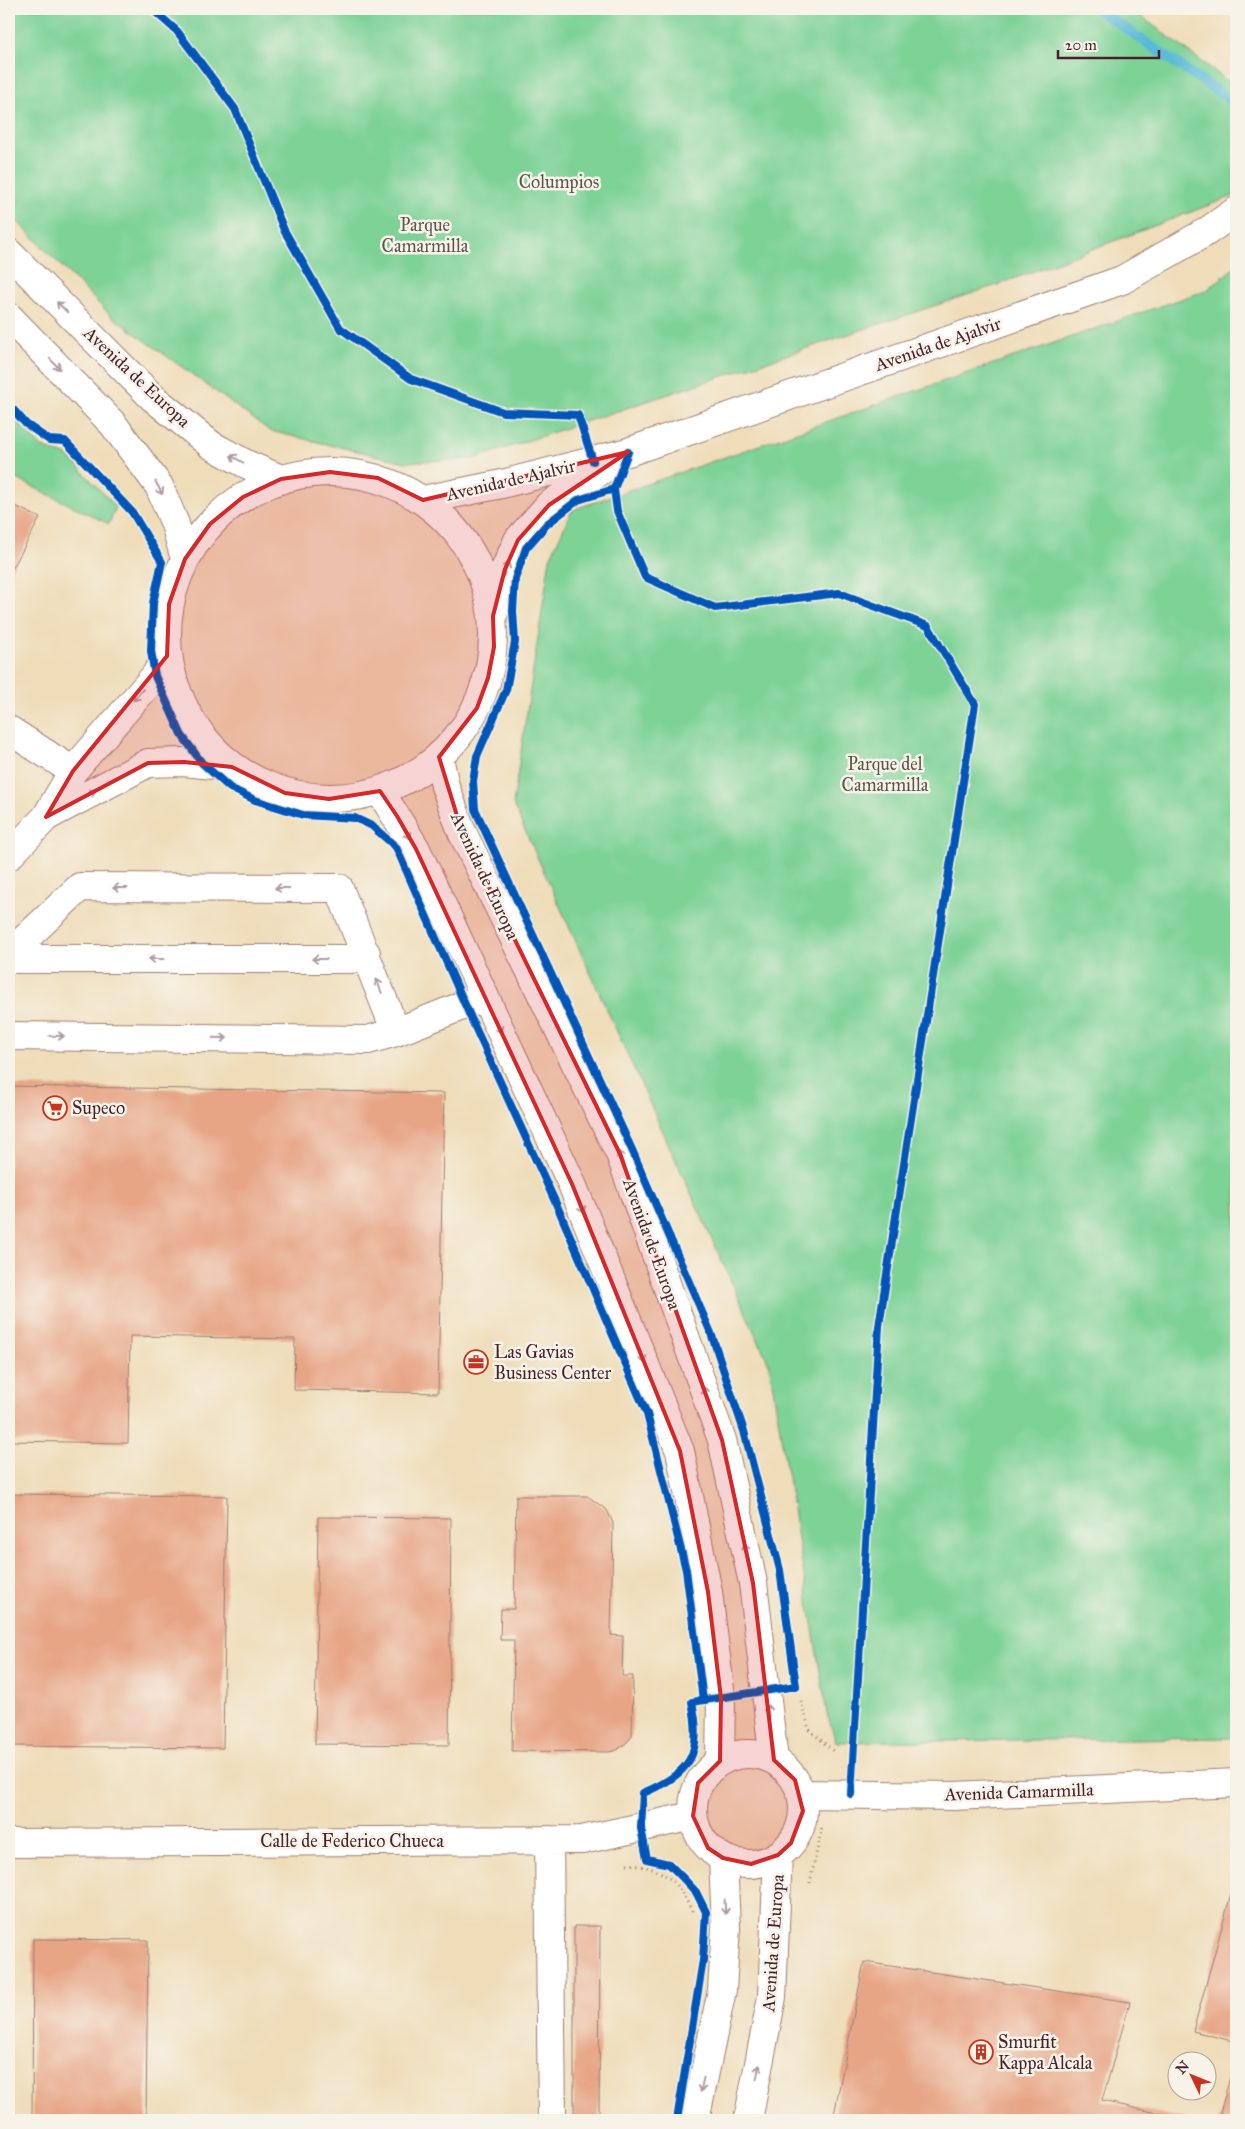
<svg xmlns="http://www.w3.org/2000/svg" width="1245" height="2129" font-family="'IM FELL Great Primer',serif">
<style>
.green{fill:#7dd296;stroke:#647860}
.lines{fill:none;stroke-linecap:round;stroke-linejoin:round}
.stream{stroke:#58bad7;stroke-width:10}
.building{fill:#e7a586}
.minor-casing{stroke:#9c7e72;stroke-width:30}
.path{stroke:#9c7e72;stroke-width:3;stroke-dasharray:1 4;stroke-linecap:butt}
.minor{stroke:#fff;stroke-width:28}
.cycleway-casing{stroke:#f7f3e8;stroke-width:11}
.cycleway{stroke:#0057b8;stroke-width:8}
.oneway{stroke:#ae9aa0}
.marked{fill:#d62828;fill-opacity:0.2;stroke:#d62828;stroke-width:4;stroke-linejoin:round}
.labels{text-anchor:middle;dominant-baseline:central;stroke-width:5;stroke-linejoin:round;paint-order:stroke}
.park-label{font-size:18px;fill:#59554b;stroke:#f7f3e8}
.street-label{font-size:18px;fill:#4a1f2b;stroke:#f7f3e8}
.poi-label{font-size:18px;fill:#4a1f2b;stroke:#f7f3e8;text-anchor:start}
</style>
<rect width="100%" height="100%" fill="#f7f3e8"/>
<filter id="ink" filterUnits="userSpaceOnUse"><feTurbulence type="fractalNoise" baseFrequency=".02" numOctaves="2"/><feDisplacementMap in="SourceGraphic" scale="10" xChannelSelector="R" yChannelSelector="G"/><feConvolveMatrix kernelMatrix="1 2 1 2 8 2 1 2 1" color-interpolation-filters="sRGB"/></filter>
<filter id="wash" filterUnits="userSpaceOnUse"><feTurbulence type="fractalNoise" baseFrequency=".0096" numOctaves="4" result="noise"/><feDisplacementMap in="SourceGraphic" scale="20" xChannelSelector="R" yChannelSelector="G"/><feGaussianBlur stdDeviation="1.12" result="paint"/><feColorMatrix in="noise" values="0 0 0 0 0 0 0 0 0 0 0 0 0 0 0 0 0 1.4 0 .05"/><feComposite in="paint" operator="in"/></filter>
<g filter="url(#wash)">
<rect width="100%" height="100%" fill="#efddba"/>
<path class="green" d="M9,9h1122l105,78v108l-239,90 -524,174 -68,3 -135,-31 -160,-116 -101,-102z
M1236,266v1472l-400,4 -9,-28 -58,-350 -256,-560 37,-246 22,-48 635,-220z
M9,413l33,34 26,9 48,51 -7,17 -100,-49z"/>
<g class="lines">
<path class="stream" d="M1097,9l139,95"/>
</g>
<g id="blocks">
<path class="building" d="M9,503l31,15 -31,57z
M9,1086l435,7 -6,300 -144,-3 1,-51 -165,-3 -2,107 -119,-2z
M9,1494l218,2 -4,252 -214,-2z
M516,1496h71l20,14 6,13 -2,112 12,1 -1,40h11l-1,60 -6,7 -9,7 -8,2 -97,-1 2,-111h-14l1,-31h13z
M318,1517l133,1 -2,227 -134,-1z
M1236,1876v166l-43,-11z
M574,1926h26l-1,194h-25z
M33,1939l115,1 -2,180h-114z
M864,1962l266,40 -28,99 88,19h-357z
M1236,2056v64h-18z"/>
</g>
</g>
<g filter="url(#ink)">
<use href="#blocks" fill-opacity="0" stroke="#9c7e72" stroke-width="1"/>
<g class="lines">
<g class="minor-casing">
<path id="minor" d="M9,253l143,144 59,48 35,19 35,15
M9,317l104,107 46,62 16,38 10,35
M167 635a163 163 0 1 1 326 0a163 163 0 1 1-326 0Z
M423,500l79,-16 126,-32 494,-172 84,-48 30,-21
M494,612l11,-43 13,-29 31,-35 62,-41
M9,730l64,41
M439,757l6,29 17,46 158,322 102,286 31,143 21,177
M380,791l36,58 156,335 108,267 28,141 13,106 -1,63
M46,817l102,-54 36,-1 48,5
M9,856l37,-39 27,-46 82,-95 12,-20
M9,954l71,-67 259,1 57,144
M9,959h343l14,-6
M9,1036l359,4 28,-8 89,-35
M693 1809a55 55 0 1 1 110 0a55 55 0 1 1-110 0Z
M801,1794l153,2 282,-13
M549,1840l3,280
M9,1843l573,-3 111,-24
M695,2120l27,-130 4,-62 -3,-70
M748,2120l24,-123 6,-142"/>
</g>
<path class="path" d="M801,1701l8,28 24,22
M627,1864c38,4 49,15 66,49
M810,1883l12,-56"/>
<use href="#minor" class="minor"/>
<g class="cycleway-casing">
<path id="cycleway" d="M152,9l25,22 58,78 49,121 56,98 71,51 92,33 75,3 15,46
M9,405l17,19 23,16 16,1 67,71 30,50 -9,41 -2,48 4,25 26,58 21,29 28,25 25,12 48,15 52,3 17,8 24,21 78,178 84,183 89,206 39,156 17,130
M628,452l-14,37 3,22 28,66 70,31 124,-15 89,33 47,78 -96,622 -28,468
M614,489l-36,11 -31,24 -21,24 -11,31 -2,32 2,31 -9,48 -29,66 -4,25 2,28 158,343 78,181 33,98 36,139 16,116 -104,16c11,52 -1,71 -49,91l-2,35 6,31 22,5 13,13 14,15 10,20 -3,48 -26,160"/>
</g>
<use href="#cycleway" class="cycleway"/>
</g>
<defs><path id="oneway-shaft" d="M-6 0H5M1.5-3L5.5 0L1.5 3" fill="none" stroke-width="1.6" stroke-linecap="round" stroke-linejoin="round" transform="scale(1.25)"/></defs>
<g class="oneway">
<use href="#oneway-shaft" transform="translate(62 307) rotate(-135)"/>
<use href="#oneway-shaft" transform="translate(55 364) rotate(46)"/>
<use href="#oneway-shaft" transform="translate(237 459) rotate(-150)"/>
<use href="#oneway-shaft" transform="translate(159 488) rotate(62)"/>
<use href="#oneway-shaft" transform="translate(506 569) rotate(-70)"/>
<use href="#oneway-shaft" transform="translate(138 695) rotate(131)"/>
<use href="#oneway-shaft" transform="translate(89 794) rotate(-28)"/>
<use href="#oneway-shaft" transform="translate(406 832) rotate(60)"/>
<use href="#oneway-shaft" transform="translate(120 888) rotate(-180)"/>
<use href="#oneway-shaft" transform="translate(282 888) rotate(-180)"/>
<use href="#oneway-shaft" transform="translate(156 959) rotate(-180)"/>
<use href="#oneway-shaft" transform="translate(319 959) rotate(-180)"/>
<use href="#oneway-shaft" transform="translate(379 986) rotate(-111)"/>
<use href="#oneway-shaft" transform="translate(498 1026) rotate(65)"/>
<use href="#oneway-shaft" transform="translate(57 1036) rotate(1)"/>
<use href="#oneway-shaft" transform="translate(220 1038) rotate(1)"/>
<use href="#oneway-shaft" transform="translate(621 1158) rotate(-111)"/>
<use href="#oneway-shaft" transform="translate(581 1206) rotate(68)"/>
<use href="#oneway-shaft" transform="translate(642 1356) rotate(68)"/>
<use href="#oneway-shaft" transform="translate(706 1394) rotate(-110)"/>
<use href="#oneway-shaft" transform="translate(746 1551) rotate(-102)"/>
<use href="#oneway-shaft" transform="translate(768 1712) rotate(-97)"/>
<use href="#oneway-shaft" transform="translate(725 1907) rotate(87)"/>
<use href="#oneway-shaft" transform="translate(758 2072) rotate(-79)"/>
<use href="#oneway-shaft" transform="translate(702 2085) rotate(102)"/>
</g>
</g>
<path class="marked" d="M628,452l-79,53 -31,35 -13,29 -12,47 1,31 -6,31 -11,30 -38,49 23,75 158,322 102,286 31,143 21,177 21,20 8,31 -12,32 -13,12 -27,9 -28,-6 -15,-10 -15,-32 5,-33 22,-22 1,-63 -13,-106 -28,-141 -108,-267 -156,-335 -19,-33 -17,-25 -51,8 -44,-6 -53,-26 -48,-5 -36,1 -102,54 27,-46 94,-115 2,-52 16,-45 25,-35 33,-27 38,-18 49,-7 48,6 45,22z"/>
<defs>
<g id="supermarket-ring" transform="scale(1.25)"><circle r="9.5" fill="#f7f3e8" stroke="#c8321e" stroke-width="1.5"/><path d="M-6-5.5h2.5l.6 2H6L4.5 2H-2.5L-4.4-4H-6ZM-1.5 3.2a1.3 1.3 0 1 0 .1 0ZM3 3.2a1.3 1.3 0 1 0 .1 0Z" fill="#c8321e"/></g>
<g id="office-ring" transform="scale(1.25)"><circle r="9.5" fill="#f7f3e8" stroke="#c8321e" stroke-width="1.5"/><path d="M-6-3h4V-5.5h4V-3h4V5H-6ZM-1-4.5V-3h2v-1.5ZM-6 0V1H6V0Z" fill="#c8321e"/></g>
<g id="building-ring" transform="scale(1.25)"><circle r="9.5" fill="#f7f3e8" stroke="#c8321e" stroke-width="1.5"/><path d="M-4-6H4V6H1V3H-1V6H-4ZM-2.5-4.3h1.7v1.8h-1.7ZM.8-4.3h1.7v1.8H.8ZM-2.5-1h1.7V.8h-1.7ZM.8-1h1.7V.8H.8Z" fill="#c8321e"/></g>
</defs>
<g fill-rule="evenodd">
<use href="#supermarket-ring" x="55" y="1108"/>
<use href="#office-ring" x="476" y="1362"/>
<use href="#building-ring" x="981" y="2052"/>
</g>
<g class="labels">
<g class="park-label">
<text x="559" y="182">Columpios</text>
<text x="425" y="225">Parque<tspan x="425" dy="21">Camarmilla</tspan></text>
<text x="885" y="764">Parque del<tspan x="885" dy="21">Camarmilla</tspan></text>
</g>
<g class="street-label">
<text transform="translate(938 344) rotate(-19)">Avenida de Ajalvir</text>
<text transform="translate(137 377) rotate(43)">Avenida de Europa</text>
<text transform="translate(511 480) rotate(-13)">Avenida de Ajalvir</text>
<text transform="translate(485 876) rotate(65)">Avenida de Europa</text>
<text transform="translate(652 1244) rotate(70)">Avenida de Europa</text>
<text transform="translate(1019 1792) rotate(-2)">Avenida Camarmilla</text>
<text x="352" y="1841">Calle de Federico Chueca</text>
<text transform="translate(773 1943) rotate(-86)">Avenida de Europa</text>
</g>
<g class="poi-label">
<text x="72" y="1108">Supeco</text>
<text x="494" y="1352">Las Gavias<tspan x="494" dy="21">Business Center</tspan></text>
<text x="998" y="2042">Smurfit<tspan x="998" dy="21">Kappa Alcala</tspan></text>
</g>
</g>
<rect width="1245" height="2129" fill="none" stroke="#f7f3e8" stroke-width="30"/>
<g transform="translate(1192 2076) rotate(313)"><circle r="24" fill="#f7f3e8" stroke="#b29e9c"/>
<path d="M0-4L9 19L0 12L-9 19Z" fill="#c8321e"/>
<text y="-8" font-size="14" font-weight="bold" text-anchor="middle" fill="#4a1f2b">N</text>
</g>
<path d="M1058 50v8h101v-8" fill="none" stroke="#4a1f2b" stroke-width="2.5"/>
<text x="1065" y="50" font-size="15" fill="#4a1f2b" stroke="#f7f3e8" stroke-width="4" paint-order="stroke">20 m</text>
</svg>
